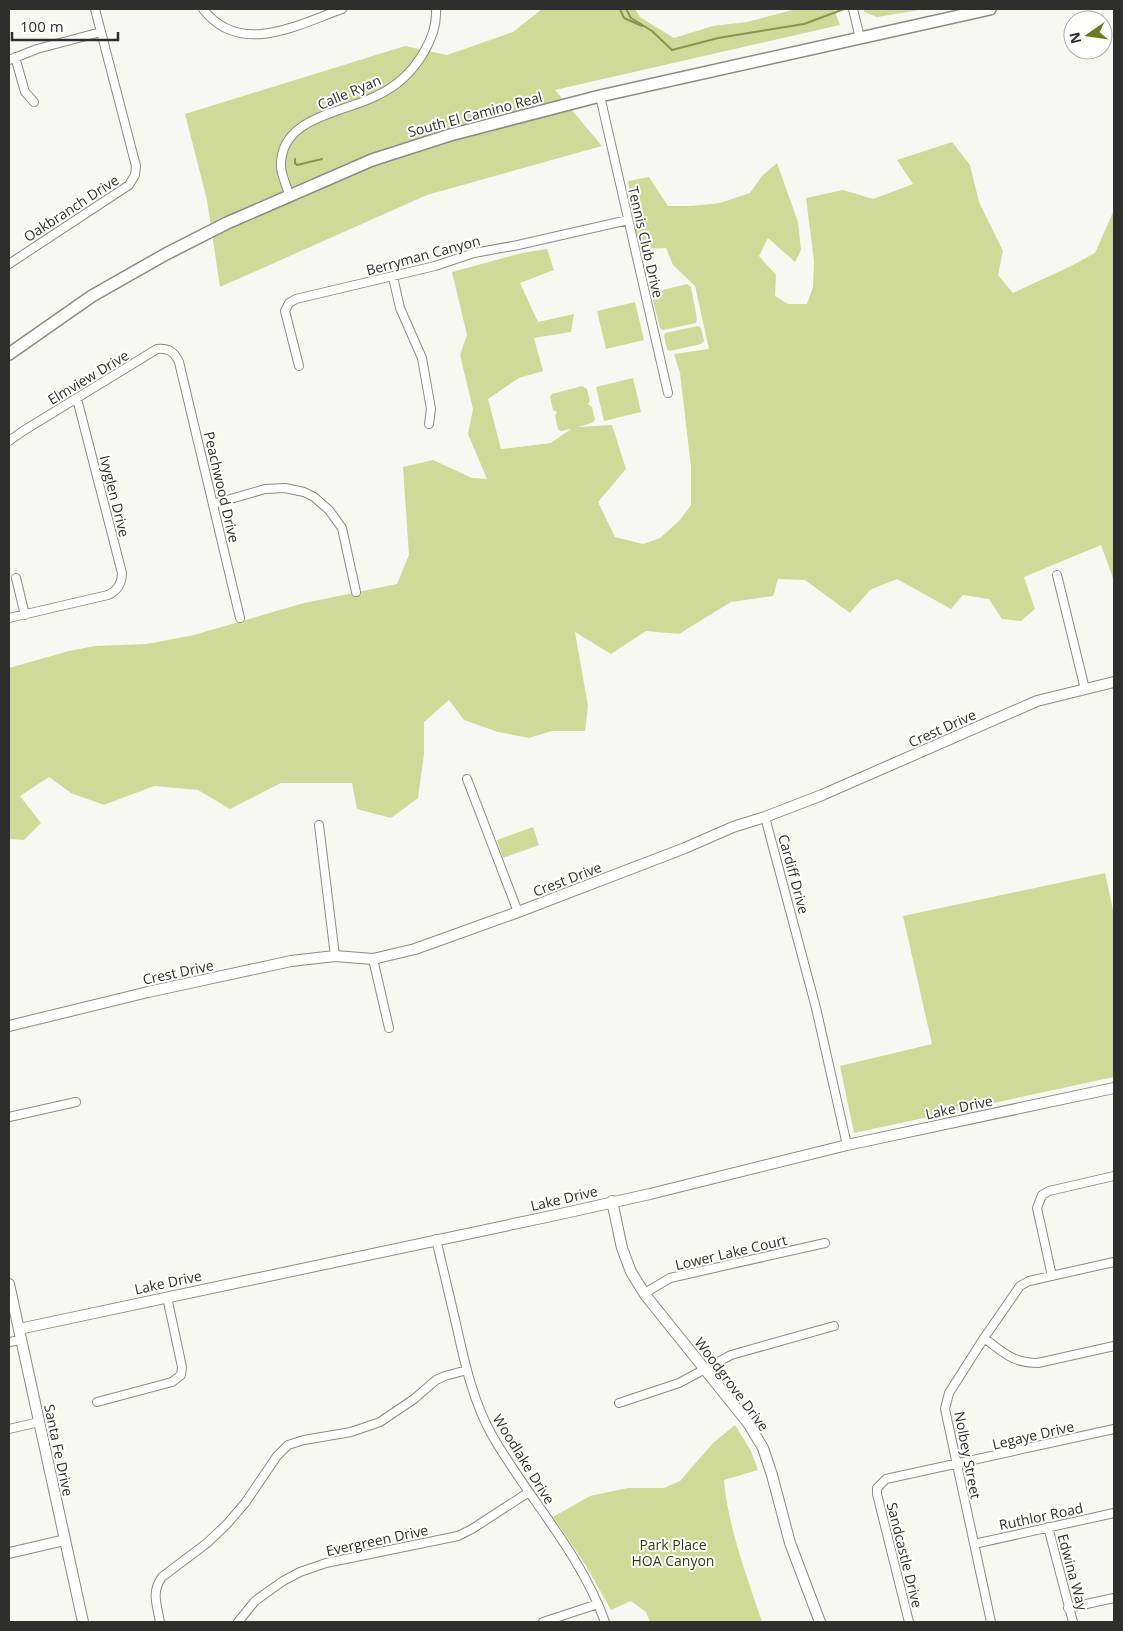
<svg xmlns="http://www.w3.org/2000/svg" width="1123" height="1631" font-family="'Open Sans',sans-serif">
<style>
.green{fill:#d0da98}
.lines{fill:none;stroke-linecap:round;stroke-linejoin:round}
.stream{stroke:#8b944e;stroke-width:2}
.street-casing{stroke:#8b8c87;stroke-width:10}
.secondary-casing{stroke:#8b8c87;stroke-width:12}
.primary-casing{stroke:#8b8c87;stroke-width:14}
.street{stroke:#fff;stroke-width:8}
.secondary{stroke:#fff;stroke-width:10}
.primary{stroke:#fff;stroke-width:11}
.labels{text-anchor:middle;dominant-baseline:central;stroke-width:4;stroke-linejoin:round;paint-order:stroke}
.street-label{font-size:14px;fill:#2e2f2d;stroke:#fffffe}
.park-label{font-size:14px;fill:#363b10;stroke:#fffffe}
</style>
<rect width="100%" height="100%" fill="#f7f8f2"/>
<path class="green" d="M542,9h93l5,8 34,21 39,-12 34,-4 49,-13h38l6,16 -285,65 47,56 -175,49 -207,92 -13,-87 -22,-86 220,-68 42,9 66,-23z
M864,9h62l-49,8 -13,-5z
M952,142l18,23 9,37 24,49 -5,24 15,18 56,-26 26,-14 19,-43v371l-13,-36 -77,32 11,32 -14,12 -19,-2 -13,-20 -26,-4 -12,14 -54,-30 -27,11 -20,23 -45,-33 -27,-1 -5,17 -42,6 -52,32 -33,-3 -35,23 -36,-22 13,74 -3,25h-33l-23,7 -31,-6 -34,-12 -15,-20 -25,22v32l-6,44 -27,20 -34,-9 -5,-26h-71l-51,26 -32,-19 -44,-4 -50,19 -33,-12 -22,-16 -29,19 21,27 -17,17 -15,-1v-171l60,-17 26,-5 52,-2 47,-9 110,-32 93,-19 12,-29 -6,-88 30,-7 39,18 15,1 -19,-45 5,-25 -13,-54 7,-20 -15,-63 70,-19 25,-4 7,21 -34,13 18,39 36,-8 -3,18 -37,6 9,33 -24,7 -31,21 13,50 50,-6 20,-14 -10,2 -3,-2 -3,-13 2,-4 -4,-2 -3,-13 2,-3 30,-8 5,3 3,12 -2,3 4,3 3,13 -3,3 -14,4 34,-2 14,44 -28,33 17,35 28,7 17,-6 19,-17 12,-16v-38l-6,-51 -5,-43 -6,-19 35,-5 -14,-63 -22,-21 -7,-17 -27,1 -11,-68 21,-4 19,29h23l29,-3 30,-10 12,-17 15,-13 21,59 3,28 -6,12 -27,-24 -9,18 17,19 -1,21 13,8h19l6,-17 1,-26 -8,-63 37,-8 30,9 40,-15 -16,-24z
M687,284l4,3 6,32 -1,4 -33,7 -3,-2 -8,-32 3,-4z
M635,302l9,38 -38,9 -9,-38z
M698,326l3,2 3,13 -3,3 -31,7 -3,-2 -3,-13 1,-3z
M633,378l8,34 -37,9 -8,-34z
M533,827l6,18 -36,13 -6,-18z
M1105,873l9,41v163l-260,56 -14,-67 92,-22 -29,-128z
M735,1425l16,26 7,19 -34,10c4,48 23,96 38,142h-112l-4,-10 -15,-11 -20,9 -26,-46 -32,-47 37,-21 38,-8h36l16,-7 33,-38z"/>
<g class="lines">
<path class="stream" d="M620,9l4,9 18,8
M626,9l5,9 21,13 20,19 46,-12 86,-14 40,-15
M295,159v4l2,2 25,-6"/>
<g class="street-casing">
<path id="street" d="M203,9c37,48 94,16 139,0
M853,9l7,29
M15,57l10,35 9,10
M9,60l28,-11 64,-17
M600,96l68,297
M289,195c-2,-9 -8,-20 -8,-29 -1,-49 62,-53 95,-70 20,-9 37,-25 48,-44 7,-12 13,-28 12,-43
M9,264l120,-79 6,-10 1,-9 -41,-157
M393,277l7,31 22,50 9,51 -2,15
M299,366l-14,-55 4,-8 7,-4 139,-33 39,-13 44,-8 110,-25
M9,441l14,-10 134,-82c11,-1 17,2 22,13l61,256
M213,504l52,-15 20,-1 19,4 10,5 15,13 13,18 14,64
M1057,575l28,114
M16,578l9,37
M9,618l99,-23c9,-4 14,-12 14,-22l-45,-174
M467,779l51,133
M765,817l51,191 31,137
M319,825l16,131
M373,959l16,69
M9,1117l67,-15
M436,1239c7,30 14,60 21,89 8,37 17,76 36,109 36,62 88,117 112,185
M1052,1276l-15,-68 5,-13 7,-4 65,-15
M645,1293l25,-15 155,-35
M984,1338c19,14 28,25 54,25l76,-17
M9,1342l13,-2
M97,1402l75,-20 9,-7 1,-8 -15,-70
M619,1403l60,-20 52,-28 103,-29
M9,1429l30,-7
M1048,1527l25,95
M974,1544l140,-31
M1068,1608l46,-10
M160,1622c-3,-17 -9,-30 2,-45l45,-34 20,-19 18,-21 32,-47 11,-11 16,-5 47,-8 29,-10 34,-23 22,-19 9,-4 22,-6
M238,1622l17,-21 28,-20 17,-9 26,-9 132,-27 14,-7 57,-37
M543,1622l55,-18
M909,1622l-32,-128v-6l9,-9 228,-50
M991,1622l-46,-213 4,-16 35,-55 36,-52 9,-5 85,-19"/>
</g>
<g class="secondary-casing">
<path id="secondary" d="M9,1026l139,-34 143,-31 44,-5 38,3 42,-10 103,-37 167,-64 48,-21 32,-10 57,-22 215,-94 77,-19
M612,1201l10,47 9,24 15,24 102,127 15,25 9,27 18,68 30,79
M9,1284l74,338
M19,1329l537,-114 94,-21 197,-49 267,-57
M9,1553l56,-13"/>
</g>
<g class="primary-casing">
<path id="primary" d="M9,354l83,-58 74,-42 61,-31 145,-63 78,-25 150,-39 390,-87"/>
</g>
<use href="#street" class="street"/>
<use href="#secondary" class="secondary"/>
<use href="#primary" class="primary"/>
</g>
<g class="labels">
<g class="street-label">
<text transform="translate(349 92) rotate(-23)">Calle Ryan</text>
<text transform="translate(475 114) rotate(-15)">South El Camino Real</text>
<text transform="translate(71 208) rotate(-33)">Oakbranch Drive</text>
<text transform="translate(646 242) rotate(77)">Tennis Club Drive</text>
<text transform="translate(423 255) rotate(-15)">Berryman Canyon</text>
<text transform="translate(88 377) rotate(-31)">Elmview Drive</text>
<text transform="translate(222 487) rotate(77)">Peachwood Drive</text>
<text transform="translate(115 496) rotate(76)">Ivyglen Drive</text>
<text transform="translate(942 728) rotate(-24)">Crest Drive</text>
<text transform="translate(794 874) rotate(75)">Cardiff Drive</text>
<text transform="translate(567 879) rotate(-21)">Crest Drive</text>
<text transform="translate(178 972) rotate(-12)">Crest Drive</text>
<text transform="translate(959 1107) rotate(-12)">Lake Drive</text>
<text transform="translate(564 1198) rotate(-13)">Lake Drive</text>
<text transform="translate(731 1252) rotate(-13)">Lower Lake Court</text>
<text transform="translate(168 1282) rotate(-12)">Lake Drive</text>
<text transform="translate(732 1384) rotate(53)">Woodgrove Drive</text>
<text transform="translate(1033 1435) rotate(-13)">Legaye Drive</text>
<text transform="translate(59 1450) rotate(78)">Santa Fe Drive</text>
<text transform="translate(968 1455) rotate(79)">Nolbey Street</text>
<text transform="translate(524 1459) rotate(58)">Woodlake Drive</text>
<text transform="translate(1041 1516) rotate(-12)">Ruthlor Road</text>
<text transform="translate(377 1540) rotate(-12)">Evergreen Drive</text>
<text transform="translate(905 1555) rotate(76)">Sandcastle Drive</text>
<text transform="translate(1073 1572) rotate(75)">Edwina Way</text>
</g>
<g class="park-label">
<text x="673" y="1544">Park Place<tspan x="673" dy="16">HOA Canyon</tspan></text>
</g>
</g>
<rect width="1123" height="1631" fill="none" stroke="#2e2f2d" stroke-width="20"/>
<g transform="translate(1088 35) rotate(257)"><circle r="24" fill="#fffffe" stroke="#abacaa"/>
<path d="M0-4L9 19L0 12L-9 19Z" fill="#6e7822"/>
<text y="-8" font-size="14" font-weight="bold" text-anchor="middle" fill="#2e2f2d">N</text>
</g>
<path d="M12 32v8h106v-8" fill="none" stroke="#2e2f2d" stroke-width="2.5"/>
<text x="20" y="32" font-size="15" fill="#2e2f2d" stroke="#fffffe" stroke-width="4" paint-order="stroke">100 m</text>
</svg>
